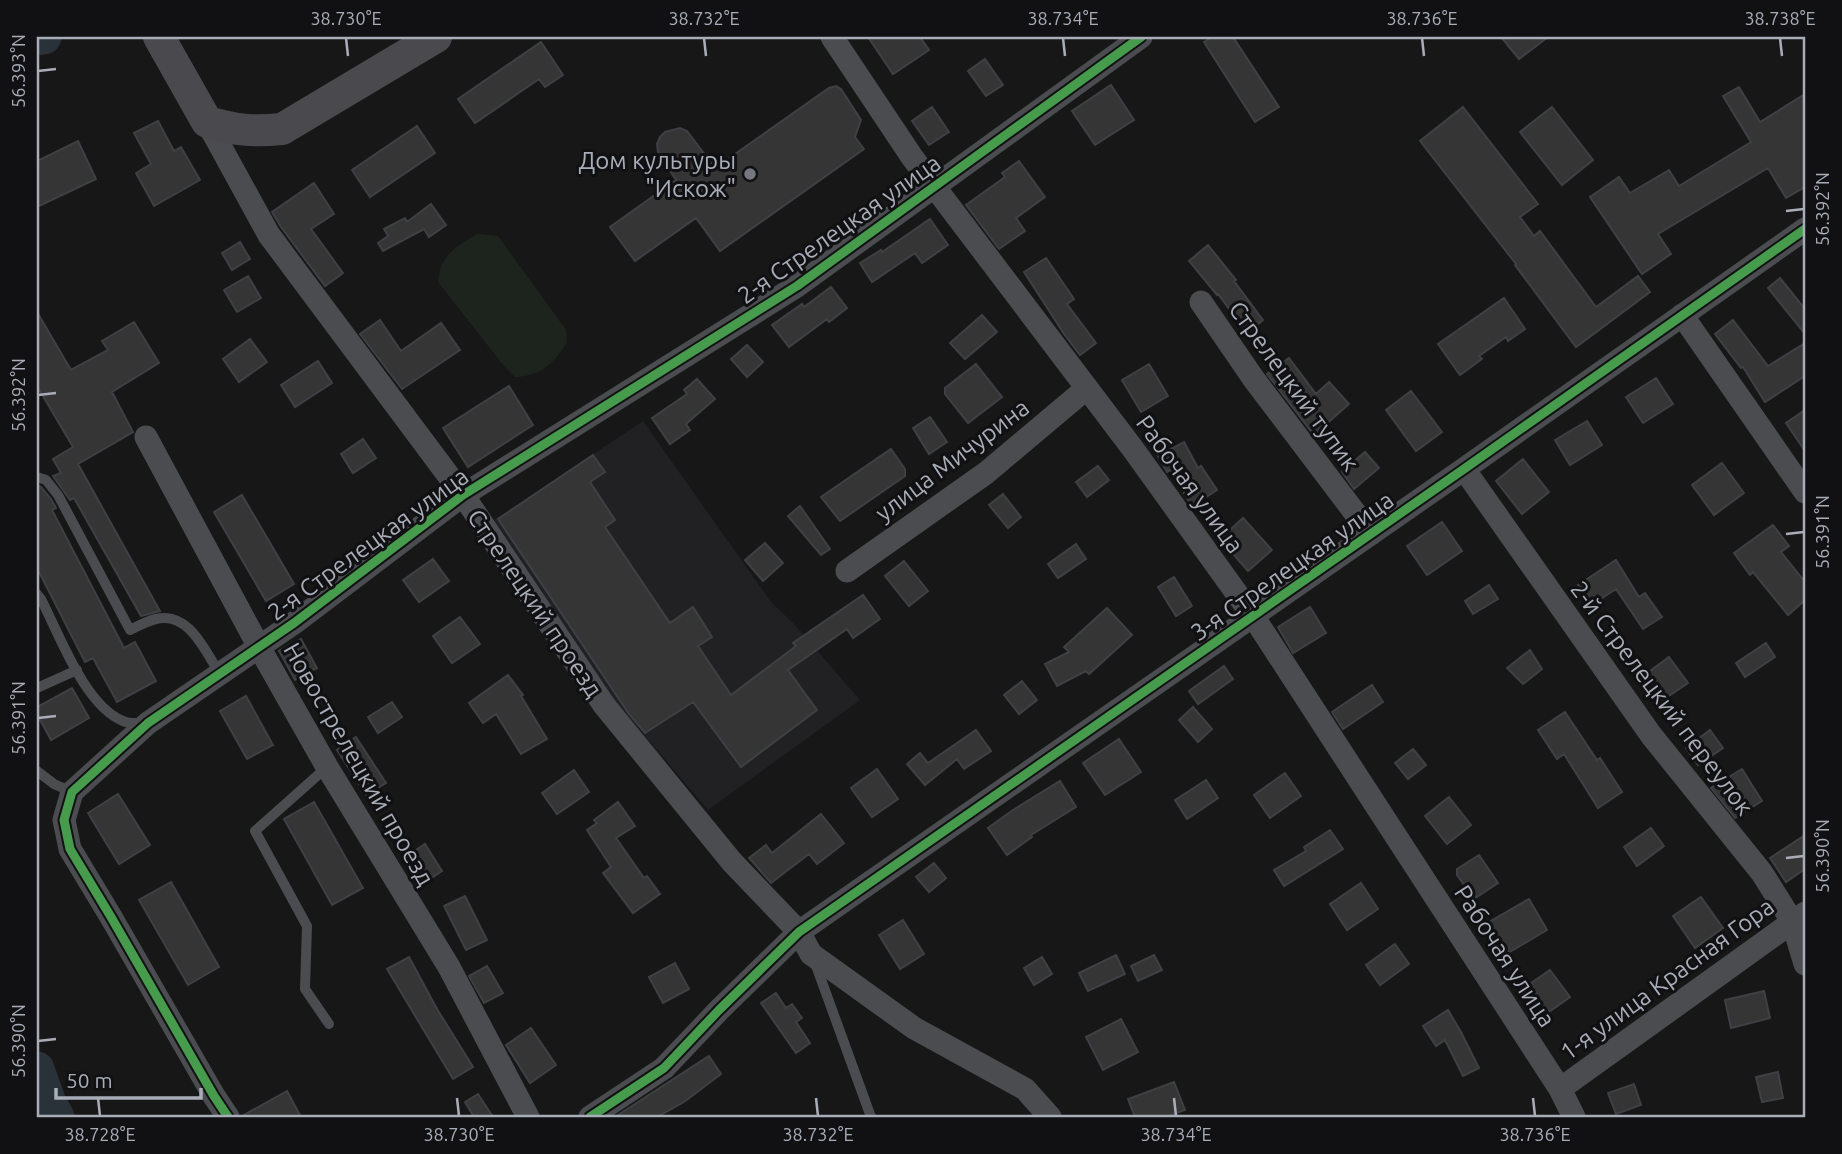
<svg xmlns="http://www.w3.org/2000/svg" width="1842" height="1154" font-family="Ubuntu,sans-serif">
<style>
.built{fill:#212123}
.green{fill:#1d241e}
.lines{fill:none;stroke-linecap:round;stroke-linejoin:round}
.river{stroke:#2a3239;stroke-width:35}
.building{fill:#353536;stroke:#3f4043;stroke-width:2}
.lane{stroke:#4b4c50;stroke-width:10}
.street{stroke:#4b4c50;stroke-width:23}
.secondary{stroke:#4a4a4e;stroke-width:32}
.cycleway-casing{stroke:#111113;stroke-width:13}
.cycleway{stroke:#469c4c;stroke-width:9}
.ticks{fill:none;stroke:#a8adb8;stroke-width:2.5}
.poi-dot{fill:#757880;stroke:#111113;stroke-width:2.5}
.labels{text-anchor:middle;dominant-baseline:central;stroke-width:6;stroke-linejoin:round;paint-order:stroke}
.poi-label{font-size:24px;fill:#a8adb8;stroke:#111113;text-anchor:end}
.street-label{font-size:24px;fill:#a8adb8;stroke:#111113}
.neatline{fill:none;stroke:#a8adb8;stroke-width:2.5}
.ticks-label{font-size:18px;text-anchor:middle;fill:#a8adb8}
</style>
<rect width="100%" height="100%" fill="#171717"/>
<path class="built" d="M643,421l128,181 22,21 67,77 -152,110 -99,-116 -115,-174z"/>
<path class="green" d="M478,234l20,2 68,94 1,13c-15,21 -25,33 -52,34l-11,-11 -66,-84c2,-27 18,-36 40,-48z"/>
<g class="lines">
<path class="river" d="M37,38l7,-1
M37,1069l12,34 8,14"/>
</g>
<path class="building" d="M868,37h52l9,13 -36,24z
M1212,37h21l46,70 -24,15 -51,-80z
M1501,37h47l-29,22z
M541,42l22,33 -18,12 -6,-8 -64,44 -17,-24z
M985,59l18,26 -17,11 -18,-25z
M1111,85l23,35 -39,25 -23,-34z
M836,86l5,3 20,31 -6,17 9,12 -144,102 -24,-33 -61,43 -25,-34 66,-47 -18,-28 -1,-8 3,-7 5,-5 15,-4 7,3 28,37 114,-80z
M1739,87l21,35 45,-28v93l-19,11 -18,-30 -110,66 13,20 -29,20 -52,-77 29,-20 11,16 39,-23 10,16 72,-44 -28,-46z
M932,107l17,25 -20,13 -17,-24z
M1463,107l75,97 -18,13 14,19 6,-5 56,76 42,-31 12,16 -74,55 -61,-82 1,-1 -96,-123z
M1552,107l41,53 -31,25 -42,-53z
M158,121l16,30 7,-4 19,33 -46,26 -18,-33 15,-9 -17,-31z
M417,126l18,27 -65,44 -18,-27z
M78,141l18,38 -59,28v-46z
M1019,161l26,36 -29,21 9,13 -26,18 -33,-44 39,-28 -3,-4z
M314,183l20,31 -23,15 32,44 -18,13 -44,-59 -9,-15z
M431,204l15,21 -17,12 -5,-8 -41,22 -5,-8 10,-7 -4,-7 21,-11 2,4z
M930,219l18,26 -26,18 -7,-10 -43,29 -12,-19 21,-13 1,2z
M240,242l10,17 -18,11 -10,-17z
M1208,245l28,35 -2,1 29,39 -16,13 -29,-39 -1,1 -28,-34z
M1046,258l28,41 -7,5 29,39 -16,12 -16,-21 -40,-62z
M248,276l13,22 -24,14 -13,-22z
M1780,278l25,31v25l-37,-46z
M831,287l16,21 -18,14 -2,-3 -38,28 -17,-22 30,-21 2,3z
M1504,298l21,31 -17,12 -2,-4 -27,19 3,3 -22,16 -22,-31z
M37,312l34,58 37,-20 -6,-9 32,-19 25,41 -47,29 21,40 -55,32 82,147 -19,5 -67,-118 -4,2 -17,-24 8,-3 -8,-14 20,-12 -36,-61z
M982,315l15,17 -32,27 -15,-16z
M380,320l21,31 40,-28 19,27 -58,39 -42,-55z
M1733,320l35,46 37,-23v33l-40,26 -22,-35 -2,1 -26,-34z
M250,339l17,23 -28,20 -16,-23z
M747,345l16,17 -16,15 -16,-18z
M1289,358l27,36 13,-12 20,22 -35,31 -47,-61z
M318,361l14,22 -37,24 -14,-22z
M976,364l26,33 -34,26 -23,-29v-6z
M1149,364l19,32 -27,16 -19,-32z
M1656,378l17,26 -30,19 -17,-26z
M697,379l18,20 -29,25 4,6 -20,14 -18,-26 35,-24 -3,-4z
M509,386l24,39 -65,42 -25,-39z
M1411,391l31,41 -26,19 -30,-41z
M1805,410v41l-19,-28z
M930,417l17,25 -18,12 -16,-26z
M1587,421l15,24 -32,20 -15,-25z
M363,439l13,19 -23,15 -12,-19z
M1184,442l14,26 3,-2 16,24 -25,16 -22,-36 -3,2 -9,-16z
M891,449l14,20v7l-65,45 -19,-24z
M1365,452l14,16 -25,21 -12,-17z
M593,455l12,17 -15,10 25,38 -10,7 65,96 23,-16 19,30 -14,9 33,49 65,-49 -3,-3 70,-48 17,24 -27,19 -6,-9 -59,41 29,40 -76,57 -48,-65 -48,31 -16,-19 -131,-195z
M1523,459l26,33 -27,22 -26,-33z
M1722,463l22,30 -30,22 -22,-30z
M1098,466l11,14 -22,17 -11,-15z
M37,485l4,2 10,12 5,9 -4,2 72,138 11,-6 21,39 -39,21 -24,-44 -8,4 -48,-94z
M1003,494l18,23 -13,11 -19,-23z
M242,495l52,89 -28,17 -52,-89z
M800,506l30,43 -9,6 -33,-39z
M1243,518l29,32 -24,21 -28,-32z
M1442,522l20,29 -35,24 -20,-29z
M1773,525l16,21 -8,6 24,30v18l-17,15 -35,-43 -3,3 -16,-22z
M765,543l18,20 -20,18 -18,-21z
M1076,544l10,15 -28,19 -10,-14z
M433,559l16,22 -30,21 -16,-22z
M1616,560l23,37 6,-4 17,24 -19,12 -27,-40 -25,16 -13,-20z
M904,561l24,30 -19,15 -24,-30z
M1174,577l18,29 -16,10 -18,-29z
M1489,585l9,14 -25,15 -8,-13z
M1310,607l16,26 -33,20 -15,-26z
M1107,608l25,27 -43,39 -3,-3 -29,15 -12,-22 24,-12 -5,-5z
M460,617l20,27 -28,19 -19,-27z
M301,639l16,29 -22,12 -16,-29z
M1766,643l9,14 -30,20 -9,-14z
M1530,650l12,19 -19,15 -16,-16z
M1669,657l19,26 -28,19 -18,-25z
M1224,666l9,13 -35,25 -9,-13z
M508,675l15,20 -2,1 26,43 -26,15 -25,-40 -13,9 -14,-20z
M1022,681l15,19 -18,14 -15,-19z
M1372,685l11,17 -40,27 -11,-17z
M72,688l17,30 -38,22 -14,-26v-7z
M246,696l27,49 -26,14 -27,-48z
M392,702l10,15 -24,16 -10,-16z
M1193,707l19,22 -14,13 -19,-22z
M1565,712l32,48 3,-2 22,34 -24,16 -34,-54 -7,5 -19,-29z
M976,730l15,21 -27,18 -7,-10 -32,26 -18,-21 13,-11 8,10z
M1710,730l13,18 -25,17 -12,-17z
M356,737l30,46 -20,12 -29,-45z
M1119,739l22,33 -36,23 -22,-32z
M1413,749l13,16 -18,14 -13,-16z
M877,769l21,30 -26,18 -21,-29z
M1742,769l20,32 -27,17 -24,-30z
M574,770l15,22 -32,22 -15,-21z
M1285,773l16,23 -31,22 -16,-23z
M1206,780l12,18 -31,21 -12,-19z
M1060,781l16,26 -45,28 1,2 -25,18 -19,-27 25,-18z
M118,794l32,51 -31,19 -31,-51z
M1449,797l22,28 -24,19 -22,-28z
M314,802l49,86 -31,17 -48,-86z
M618,802l17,24 -19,12 28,40 3,-2 13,18 -27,19 -30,-40 8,-6 -24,-37 10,-7 -3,-3z
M821,814l23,29 -27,21 -8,-10 -38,29 -22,-25 17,-13 6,8z
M1651,828l13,18 -27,20 -13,-19z
M1330,830l13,19 -59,37 -10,-16 32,-19 -2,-4z
M1805,835v34l-19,13 -16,-24z
M425,844l17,27 -15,10 -17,-27z
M1479,855l19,28 -24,16 -17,-24v-6z
M934,863l12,15 -17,14 -13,-15z
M171,882l48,85 -31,18 -49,-85z
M1361,883l17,26 -31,21 -17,-26z
M465,896l22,44 -21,10 -22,-44z
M1701,897l22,31 -28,20 -22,-32z
M1529,899l18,31 -39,23 -19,-31z
M903,920l21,34 -24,15 -21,-34z
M1395,944l14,20 -29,21 -14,-20z
M1116,955l9,19 -37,17 -9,-18z
M1154,955l8,15 -24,11 -7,-15z
M409,957l28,52 36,58 -20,12 -66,-110z
M1042,957l10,17 -18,11 -10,-17z
M675,963l14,26 -26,14 -14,-26z
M487,966l16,27 -19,10 -15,-27z
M1550,970l20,27 -24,17 -19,-28z
M1764,991l6,27 -39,10 -6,-28z
M776,993l10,15 6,-4 10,14 -6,4 14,21 -14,10 -35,-50z
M1448,1010l13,22 18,36 -16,8 -18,-36 -9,6 -13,-20z
M1121,1019l17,33 -35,18 -17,-33z
M531,1028l25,37 -26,18 -24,-38z
M709,1056l12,18 -37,28 -27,15h-42z
M1778,1072l5,26 -21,4 -6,-25z
M1174,1082l11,28 -20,7h-30l-7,-18z
M1634,1084l7,21 -25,9 -8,-21z
M287,1091l14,26h-59v-1z
M478,1094l15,23h-19l-9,-15z"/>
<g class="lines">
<path class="lane" d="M37,477l9,3 12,15 72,135c8,-4 17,-9 26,-11 33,-8 49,32 64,55
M37,594l4,5c18,35 44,107 82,122 6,3 15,2 22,2
M37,688l40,-18
M327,767l-72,64 52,95 -2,63 24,35
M37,771l17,13 18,8
M814,960l57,157"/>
<path class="street" d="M832,37l80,120 221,292 120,167 307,473 14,28
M207,122l62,113 194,260 141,210 128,157 67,70 12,22 103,74 111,61 25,28
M1201,302l52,76 118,156
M1682,315l123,177
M146,437l113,210 68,120 122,200 79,150
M1464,469l187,266 111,138 30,48 13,43
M847,571l139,-98 101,-85
M1560,1089l245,-176
M228,1117l-14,-21 -103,-179 -41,-68 -6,-29 8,-28 76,-69 146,-100 169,-128 334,-209 344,-249
M590,1117l74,-49 55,-58 80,-78 665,-463 341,-240"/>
<path class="secondary" d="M159,37l48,85c28,8 45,10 75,7l154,-92"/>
<g class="cycleway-casing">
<path id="cycleway" d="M228,1117l-14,-21 -103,-179 -41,-68 -6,-29 8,-28 76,-69 146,-100 169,-128 334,-209 344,-249
M590,1117l74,-49 55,-58 80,-78 665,-463 341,-240"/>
</g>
<use href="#cycleway" class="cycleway"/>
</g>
<path class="ticks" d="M346,38l2,18M704,38l2,18M1063,38l2,18M1422,38l2,18M1780,38l2,18M38,71l18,-2M1786,211l18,-2M38,395l18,-2M1786,534l18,-2M38,718l18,-2M1786,858l18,-2M38,1041l18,-2M98,1098l2,18M457,1098l2,18M816,1098l2,18M1174,1098l2,18M1533,1098l2,18"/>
<circle class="poi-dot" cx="750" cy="174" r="7"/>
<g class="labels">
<g class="poi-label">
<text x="736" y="160">Дом культуры<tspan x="736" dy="28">"Искож"</tspan></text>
</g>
<g class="street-label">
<text transform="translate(839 229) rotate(-35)">2-я Стрелецкая улица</text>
<text transform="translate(1294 386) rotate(54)">Стрелецкий тупик</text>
<text transform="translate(952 460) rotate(-37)">улица Мичурина</text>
<text transform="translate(1190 484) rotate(54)">Рабочая улица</text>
<text transform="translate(368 544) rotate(-36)">2-я Стрелецкая улица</text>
<text transform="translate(1292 566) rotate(-35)">3-я Стрелецкая улица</text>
<text transform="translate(535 603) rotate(56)">Стрелецкий проезд</text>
<text transform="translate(1662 698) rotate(53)">2-й Стрелецкий переулок</text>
<text transform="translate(359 764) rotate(60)">Новострелецкий проезд</text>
<text transform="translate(1505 956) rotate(57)">Рабочая улица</text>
<text transform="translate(1667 979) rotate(-36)">1-я улица Красная Гора</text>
</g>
</g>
<rect width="1842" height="1154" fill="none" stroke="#111113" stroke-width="77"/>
<path d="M56 1088v10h145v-10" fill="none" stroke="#a8adb8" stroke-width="3.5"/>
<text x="66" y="1088" font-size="21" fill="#a8adb8" stroke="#111113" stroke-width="5" paint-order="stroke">50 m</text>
<rect x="38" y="38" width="1766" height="1078" class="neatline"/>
<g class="ticks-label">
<text x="346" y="25">38.730°E</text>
<text x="704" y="25">38.732°E</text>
<text x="1063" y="25">38.734°E</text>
<text x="1422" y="25">38.736°E</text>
<text x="1780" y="25">38.738°E</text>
<text transform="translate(19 71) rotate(-90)" y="6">56.393°N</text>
<text transform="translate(1823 209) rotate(-90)" y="6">56.392°N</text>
<text transform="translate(19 395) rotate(-90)" y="6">56.392°N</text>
<text transform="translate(1823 532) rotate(-90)" y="6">56.391°N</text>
<text transform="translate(19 718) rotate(-90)" y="6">56.391°N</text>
<text transform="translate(1823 856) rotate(-90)" y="6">56.390°N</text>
<text transform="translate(19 1041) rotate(-90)" y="6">56.390°N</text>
<text x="100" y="1141">38.728°E</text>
<text x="459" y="1141">38.730°E</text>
<text x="818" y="1141">38.732°E</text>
<text x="1176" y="1141">38.734°E</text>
<text x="1535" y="1141">38.736°E</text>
</g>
</svg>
